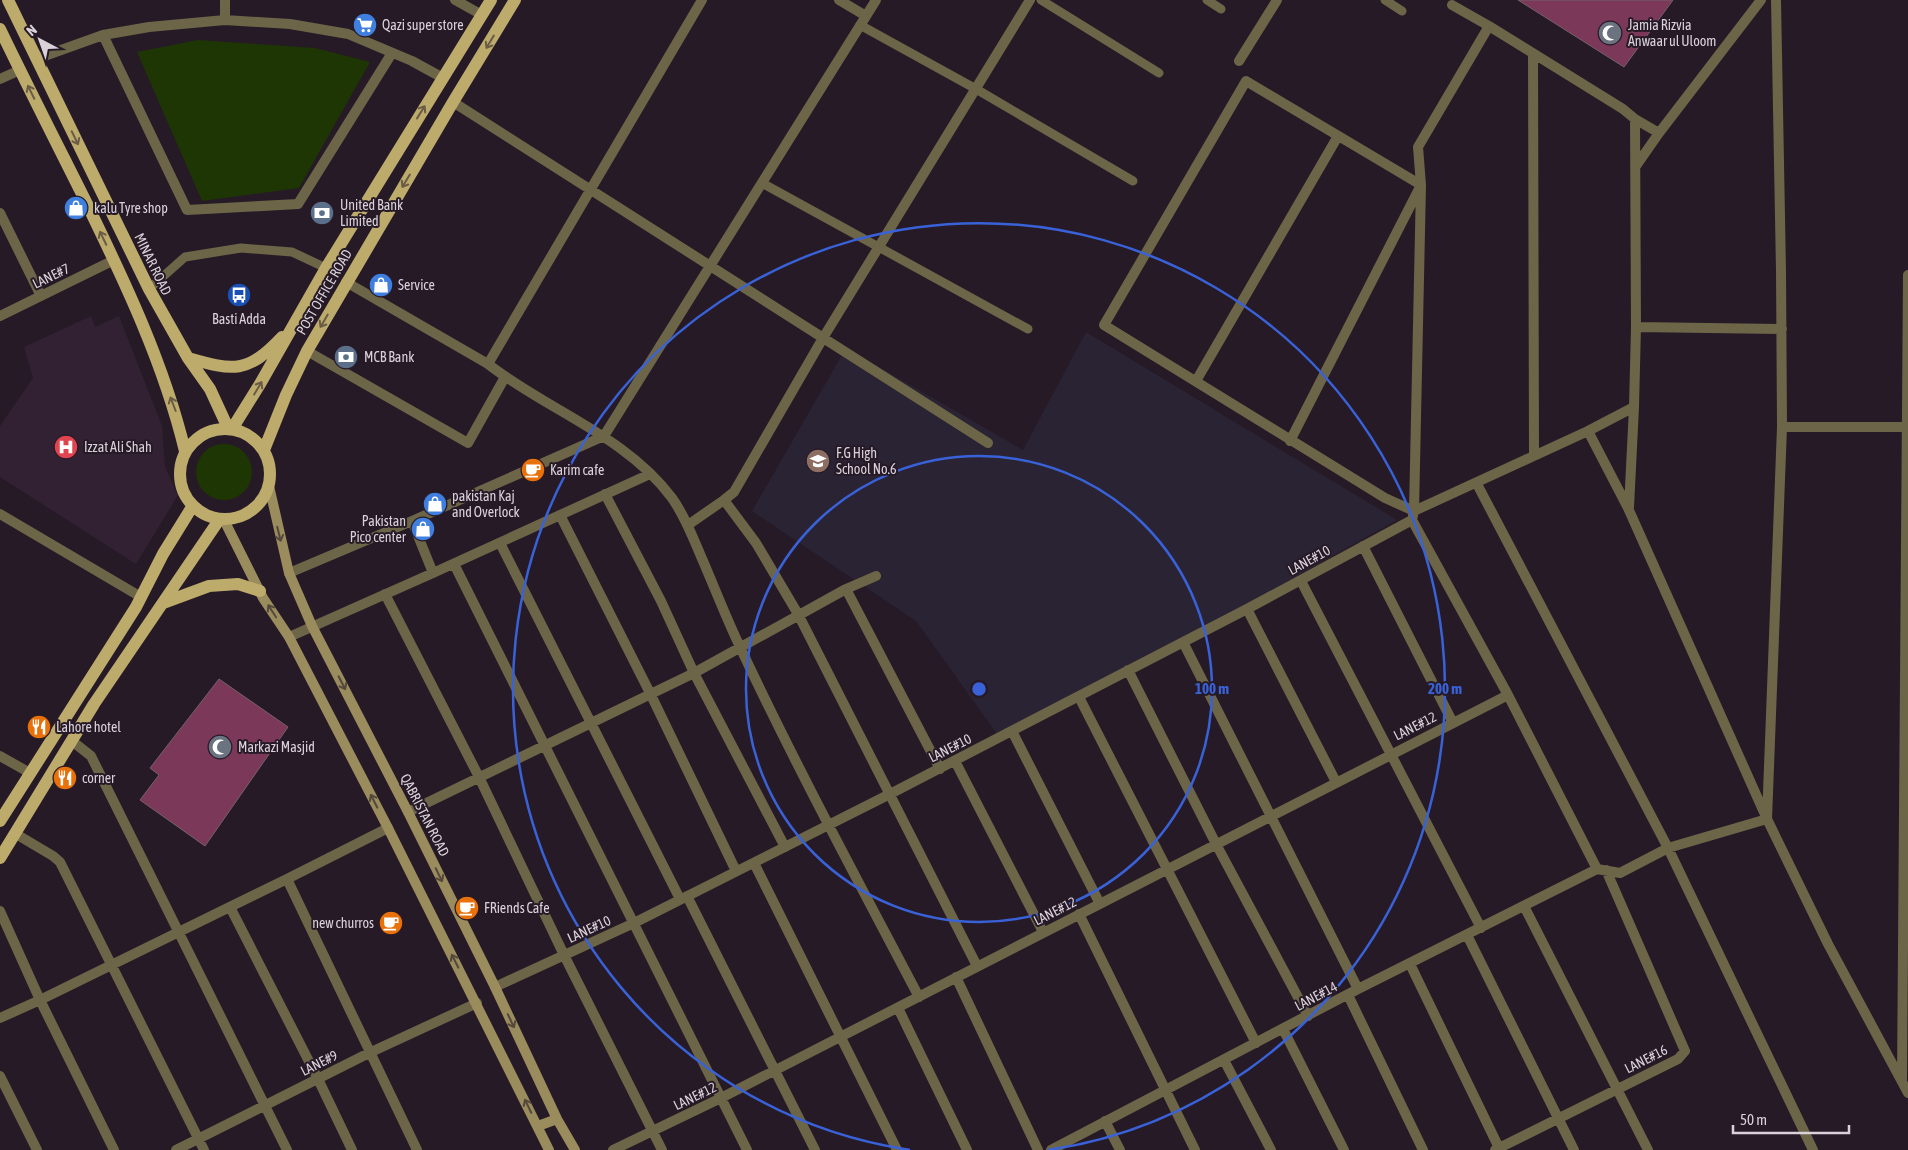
<svg xmlns="http://www.w3.org/2000/svg" width="1908" height="1150" font-family="'Asap Condensed',sans-serif">
<style>
.built{fill:#322133}
.education{fill:#292333}
.green{fill:#1e3603}
.building{fill:#7b3858;stroke:#766169}
.lines{fill:none;stroke-linecap:round;stroke-linejoin:round}
.lane{stroke:#6d6547;stroke-width:9}
.street{stroke:#6d6547;stroke-width:10}
.secondary{stroke:#9a8c5c;stroke-width:10}
.primary{stroke:#bdab6c;stroke-width:12}
.oneway{stroke:#6a5b46}
.oneway2{stroke:#54483c}
.ring{fill:none;stroke:#3962d8;stroke-width:2.5}
.labels{text-anchor:middle;dominant-baseline:central;stroke-width:4;stroke-linejoin:round;paint-order:stroke}
.poi-label{font-size:14px;fill:#dad2db;stroke:#261a27;text-anchor:start}
.street-label{font-size:14px;fill:#dad2db;stroke:#261a27}
.centre{fill:#3962d8;stroke:#261a27;stroke-width:2.5}
.ring-label{font-size:15px;text-anchor:middle;font-weight:bold;fill:#3962d8;stroke:#261a27;stroke-width:4;stroke-linejoin:round;paint-order:stroke}
</style>
<rect width="100%" height="100%" fill="#261a27"/>
<path class="built" d="M91,316l4,11 24,-11 43,110 3,41 13,28 -42,69 -136,-87v-51l33,-48 -9,-31z"/>
<path class="education" d="M1086,332l311,188 -395,221 -86,-120 -164,-110 94,-163 177,102z"/>
<path class="green" d="M198,40l117,8 55,14 -71,126 -97,13 -65,-149z
M196 472a28 28 0 1 1 56 0a28 28 0 1 1-56 0Z"/>
<path class="building" d="M1518,0h155l-49,67z
M219,679l69,48 -83,119 -65,-46 19,-25 -9,-7z"/>
<g class="lines">
<path class="lane" d="M1041,0l118,73
M1207,0l14,9
M1385,0l17,11
M860,25l116,64 157,92
M762,183l266,146
M149,289l36,-32 56,-9 51,4 34,16"/>
<path class="street" d="M455,0l27,15
M839,0l27,16
M1776,0l5,271 1,156 -15,392 61,125 80,149
M1452,5l37,21 134,83 12,10 1,208 -2,80 -5,100
M225,20v-20
M103,35l84,175 111,-6 94,-151
M1533,54l1,402
M36,59l67,-24 46,-8 76,-7 65,4 58,10 64,27 31,17
M1239,61l38,-61
M0,79l20,-9
M453,102l535,341
M1635,119l24,14
M1636,166l23,-33 102,-133
M0,213l41,83
M346,282l142,82c59,46 138,72 184,134 12,17 20,37 28,56 14,32 26,64 41,95 55,117 117,232 178,348
M0,316l114,-56
M1636,327l146,2
M307,351l161,92 37,-66
M488,364l214,-364
M1196,381l142,-245
M1782,427h126
M1588,431l40,77 139,311 -99,29 -48,25 -23,-4
M1290,441l131,-256 -3,-38 71,-121
M1477,484l191,364 145,302
M605,494l56,107 33,72 91,174
M724,500l32,43 42,71 179,352
M0,514l141,83
M560,515l90,178 86,178
M412,521l21,52
M688,525l36,-25 10,-8 89,-154 207,-338
M500,543l180,356
M1363,546l90,177
M454,564l293,586
M289,573l123,-52 192,-85 272,-436
M1301,581l180,347
M846,589l94,180
M385,594l94,183 85,178 98,195
M1247,609l89,173
M289,637l144,-64 217,-99
M1183,642l175,347
M1128,670l88,174 92,172
M1079,697l177,346
M1012,731l88,173
M72,741l19,15 196,394
M0,756l30,17
M955,761l88,171
M408,812l286,-139 152,-84 30,-13
M16,834l37,22 7,6 144,288
M754,863l143,287
M1597,869l-89,-174 -96,-175 2,-9 7,-326 -175,-104 -142,244 281,173 29,13 174,-80 46,-24
M287,879l130,271
M687,896l128,254
M1524,906l124,244
M230,907l88,172 34,71
M0,911l40,89 74,150
M1079,914l116,236
M1467,935l107,215
M1410,964l90,186
M956,977l82,173
M495,987l139,-64 256,-129 357,-185 165,-89
M1348,995l75,155
M898,1008l69,142
M0,1018l40,-18 247,-121 101,-51
M1283,1029l61,121
M1224,1060l47,90
M0,1076l37,74
M1902,1081l6,-806
M1105,1121l15,29
M176,1150l193,-97 108,-50
M613,1150l108,-52 787,-403
M1051,1150l307,-161 239,-120
M1495,1150l183,-91 7,-8 -79,-181"/>
<path class="secondary" d="M269,486l20,87 23,53 96,186 87,175 62,132 18,31
M224,520l39,78 26,39 99,191 161,322
M538,1126l19,-7"/>
<path class="primary" d="M8,0l141,289 39,69 22,31 18,39
M0,29c28,58 57,115 86,173 39,80 78,162 99,249
M188,358c46,13 59,16 94,-21
M180 474a45 45 0 1 1 90 0a45 45 0 1 1-90 0Z
M232,429l28,-45 66,-116 165,-268
M264,450l22,-55 21,-44 146,-249 62,-102
M163,603l46,-17 29,-2 22,7
M0,821l136,-214 27,-53 29,-47
M0,858l94,-154 125,-184"/>
</g>
<defs><path id="oneway-shaft" d="M-6 0H5M1.5-3L5.5 0L1.5 3" fill="none" stroke-width="1.6" stroke-linecap="round" stroke-linejoin="round" transform="scale(1.25)"/></defs>
<g class="oneway">
<use href="#oneway-shaft" transform="translate(490 42) rotate(121)"/>
<use href="#oneway-shaft" transform="translate(31 92) rotate(-116)"/>
<use href="#oneway-shaft" transform="translate(421 112) rotate(-58)"/>
<use href="#oneway-shaft" transform="translate(75 138) rotate(64)"/>
<use href="#oneway-shaft" transform="translate(406 181) rotate(121)"/>
<use href="#oneway-shaft" transform="translate(103 238) rotate(-116)"/>
<use href="#oneway-shaft" transform="translate(324 321) rotate(120)"/>
<use href="#oneway-shaft" transform="translate(258 388) rotate(-59)"/>
<use href="#oneway-shaft" transform="translate(173 404) rotate(-111)"/>
</g>
<g class="oneway2">
<use href="#oneway-shaft" transform="translate(279 534) rotate(76)"/>
<use href="#oneway-shaft" transform="translate(272 611) rotate(-123)"/>
<use href="#oneway-shaft" transform="translate(342 683) rotate(63)"/>
<use href="#oneway-shaft" transform="translate(374 801) rotate(-117)"/>
<use href="#oneway-shaft" transform="translate(439 875) rotate(64)"/>
<use href="#oneway-shaft" transform="translate(455 961) rotate(-117)"/>
<use href="#oneway-shaft" transform="translate(511 1021) rotate(65)"/>
<use href="#oneway-shaft" transform="translate(528 1106) rotate(-116)"/>
</g>
<g class="ring">
<circle cx="979" cy="689" r="233"/>
<path d="M910 1150A466 466 0 1 1 1048 1150"/>
</g>
<defs>
<g id="supermarket-disc" transform="scale(1.25)"><circle r="9.5" fill="#3f7fe0" stroke="#261a27"/><path d="M-6-5.5h2.5l.6 2H6L4.5 2H-2.5L-4.4-4H-6ZM-1.5 3.2a1.3 1.3 0 1 0 .1 0ZM3 3.2a1.3 1.3 0 1 0 .1 0Z" fill="#fff"/></g>
<g id="mosque-disc" transform="scale(1.25)"><circle r="9.5" fill="#6b7280" stroke="#261a27"/><path d="M3.5-4.9A6 6 0 1 0 3.5 4.9A5 5 0 1 1 3.5-4.9Z" fill="#fff"/></g>
<g id="shop-disc" transform="scale(1.25)"><circle r="9.5" fill="#3f7fe0" stroke="#261a27"/><path d="M-5-2.5h2.3a2.7 3.5 0 0 1 5.4 0H5L5.5 6h-11ZM-1.5-2.5h3a1.5 2.3 0 0 0-3 0Z" fill="#fff"/></g>
<g id="bank-disc" transform="scale(1.25)"><circle r="9.5" fill="#5c6f8a" stroke="#261a27"/><path d="M-6-4H6V4H-6ZM0-2.3a2.3 2.3 0 1 0 0 4.6a2.3 2.3 0 1 0 0-4.6Z" fill="#fff"/></g>
<g id="bus-disc" transform="scale(1.25)"><circle r="9.5" fill="#1a4fb4" stroke="#261a27"/><path d="M-5-6H5V4H4V6H2V4H-2V6H-4V4H-5ZM-3.5-4V0h7V-4ZM-3.5 1.2v1.5H-2V1.2ZM2 1.2v1.5H3.5V1.2Z" fill="#fff"/></g>
<g id="hospital-disc" transform="scale(1.25)"><circle r="9.5" fill="#e0444e" stroke="#261a27"/><path d="M-5-5h3v3.5h4V-5h3V5h-3V1.5h-4V5h-3Z" fill="#fff"/></g>
<g id="school-disc" transform="scale(1.25)"><circle r="9.5" fill="#8d6e63" stroke="#261a27"/><path d="M0-5L7-2L0 1L-7-2ZM-4 1L0 2.5L4 1V4Q0 6-4 4Z" fill="#fff"/></g>
<g id="cafe-disc" transform="scale(1.25)"><circle r="9.5" fill="#e8710a" stroke="#261a27"/><path d="M-5.5-4.5H6V0H3Q3 3.5 0 3.5H-2.5Q-5.5 3.5-5.5 0ZM3-3.2v2h1.7v-2ZM-6 4.5H4V6H-6Z" fill="#fff"/></g>
<g id="restaurant-disc" transform="scale(1.25)"><circle r="9.5" fill="#e8710a" stroke="#261a27"/><path d="M-5-6h1v4h1v-4h1v4h1v-4h1v5L-1.5 .5V6h-2V.5L-5-1ZM5-6V6H3V1.5H1.5Q1.5-4 5-6Z" fill="#fff"/></g>
</defs>
<g fill-rule="evenodd">
<use href="#supermarket-disc" x="365" y="25"/>
<use href="#mosque-disc" x="1610" y="33"/>
<use href="#shop-disc" x="76" y="208"/>
<use href="#bank-disc" x="322" y="213"/>
<use href="#shop-disc" x="381" y="285"/>
<use href="#bus-disc" x="239" y="295"/>
<use href="#bank-disc" x="346" y="357"/>
<use href="#hospital-disc" x="66" y="447"/>
<use href="#school-disc" x="818" y="461"/>
<use href="#cafe-disc" x="533" y="470"/>
<use href="#shop-disc" x="435" y="504"/>
<use href="#shop-disc" x="423" y="529"/>
<use href="#restaurant-disc" x="39" y="727"/>
<use href="#mosque-disc" x="220" y="747"/>
<use href="#restaurant-disc" x="65" y="778"/>
<use href="#cafe-disc" x="467" y="908"/>
<use href="#cafe-disc" x="391" y="923"/>
</g>
<g class="labels">
<g class="poi-label">
<text x="382" y="25">Qazi super store</text>
<text x="1628" y="25">Jamia Rizvia<tspan x="1628" dy="16">Anwaar ul Uloom</tspan></text>
<text x="340" y="205">United Bank<tspan x="340" dy="16">Limited</tspan></text>
<text x="94" y="208">kalu Tyre shop</text>
<text x="398" y="285">Service</text>
<text x="239" y="319" text-anchor="middle">Basti Adda</text>
<text x="364" y="357">MCB Bank</text>
<text x="84" y="447">Izzat Ali Shah</text>
<text x="836" y="453">F.G High<tspan x="836" dy="16">School No.6</tspan></text>
<text x="550" y="470">Karim cafe</text>
<text x="452" y="496">pakistan Kaj<tspan x="452" dy="16">and Overlock</tspan></text>
<text x="406" y="521" text-anchor="end">Pakistan<tspan x="406" dy="16">Pico center</tspan></text>
<text x="56" y="727">Lahore hotel</text>
<text x="238" y="747">Markazi Masjid</text>
<text x="82" y="778">corner</text>
<text x="484" y="908">FRiends Cafe</text>
<text x="374" y="923" text-anchor="end">new churros</text>
</g>
<g class="street-label">
<text transform="translate(153 264) rotate(64)">MINAR ROAD</text>
<text transform="translate(51 276) rotate(-26)">LANE#7</text>
<text transform="translate(324 292) rotate(-60)">POST OFFICE ROAD</text>
<text transform="translate(1309 560) rotate(-29)">LANE#10</text>
<text transform="translate(1415 726) rotate(-27)">LANE#12</text>
<text transform="translate(950 748) rotate(-27)">LANE#10</text>
<text transform="translate(425 815) rotate(63)">QABRISTAN ROAD</text>
<text transform="translate(1055 911) rotate(-27)">LANE#12</text>
<text transform="translate(589 929) rotate(-25)">LANE#10</text>
<text transform="translate(1316 996) rotate(-28)">LANE#14</text>
<text transform="translate(1646 1059) rotate(-27)">LANE#16</text>
<text transform="translate(319 1063) rotate(-27)">LANE#9</text>
<text transform="translate(695 1096) rotate(-26)">LANE#12</text>
</g>
</g>
<circle cx="979" cy="689" r="8" class="centre"/>
<g class="ring-label">
<text x="1212" y="694">100 m</text>
<text x="1445" y="694">200 m</text>
</g>
<g transform="translate(40 40) rotate(319)" stroke="#261a27" stroke-width="4" paint-order="stroke">
<path d="M0-4L9 19L0 12L-9 19Z" fill="#dad2db"/>
<text y="-8" font-size="14" font-weight="bold" text-anchor="middle" fill="#dad2db">N</text>
</g>
<path d="M1733 1125v8h116v-8" fill="none" stroke="#dad2db" stroke-width="2.5"/>
<text x="1740" y="1125" font-size="15" fill="#dad2db" stroke="#261a27" stroke-width="4" paint-order="stroke">50 m</text>
</svg>
